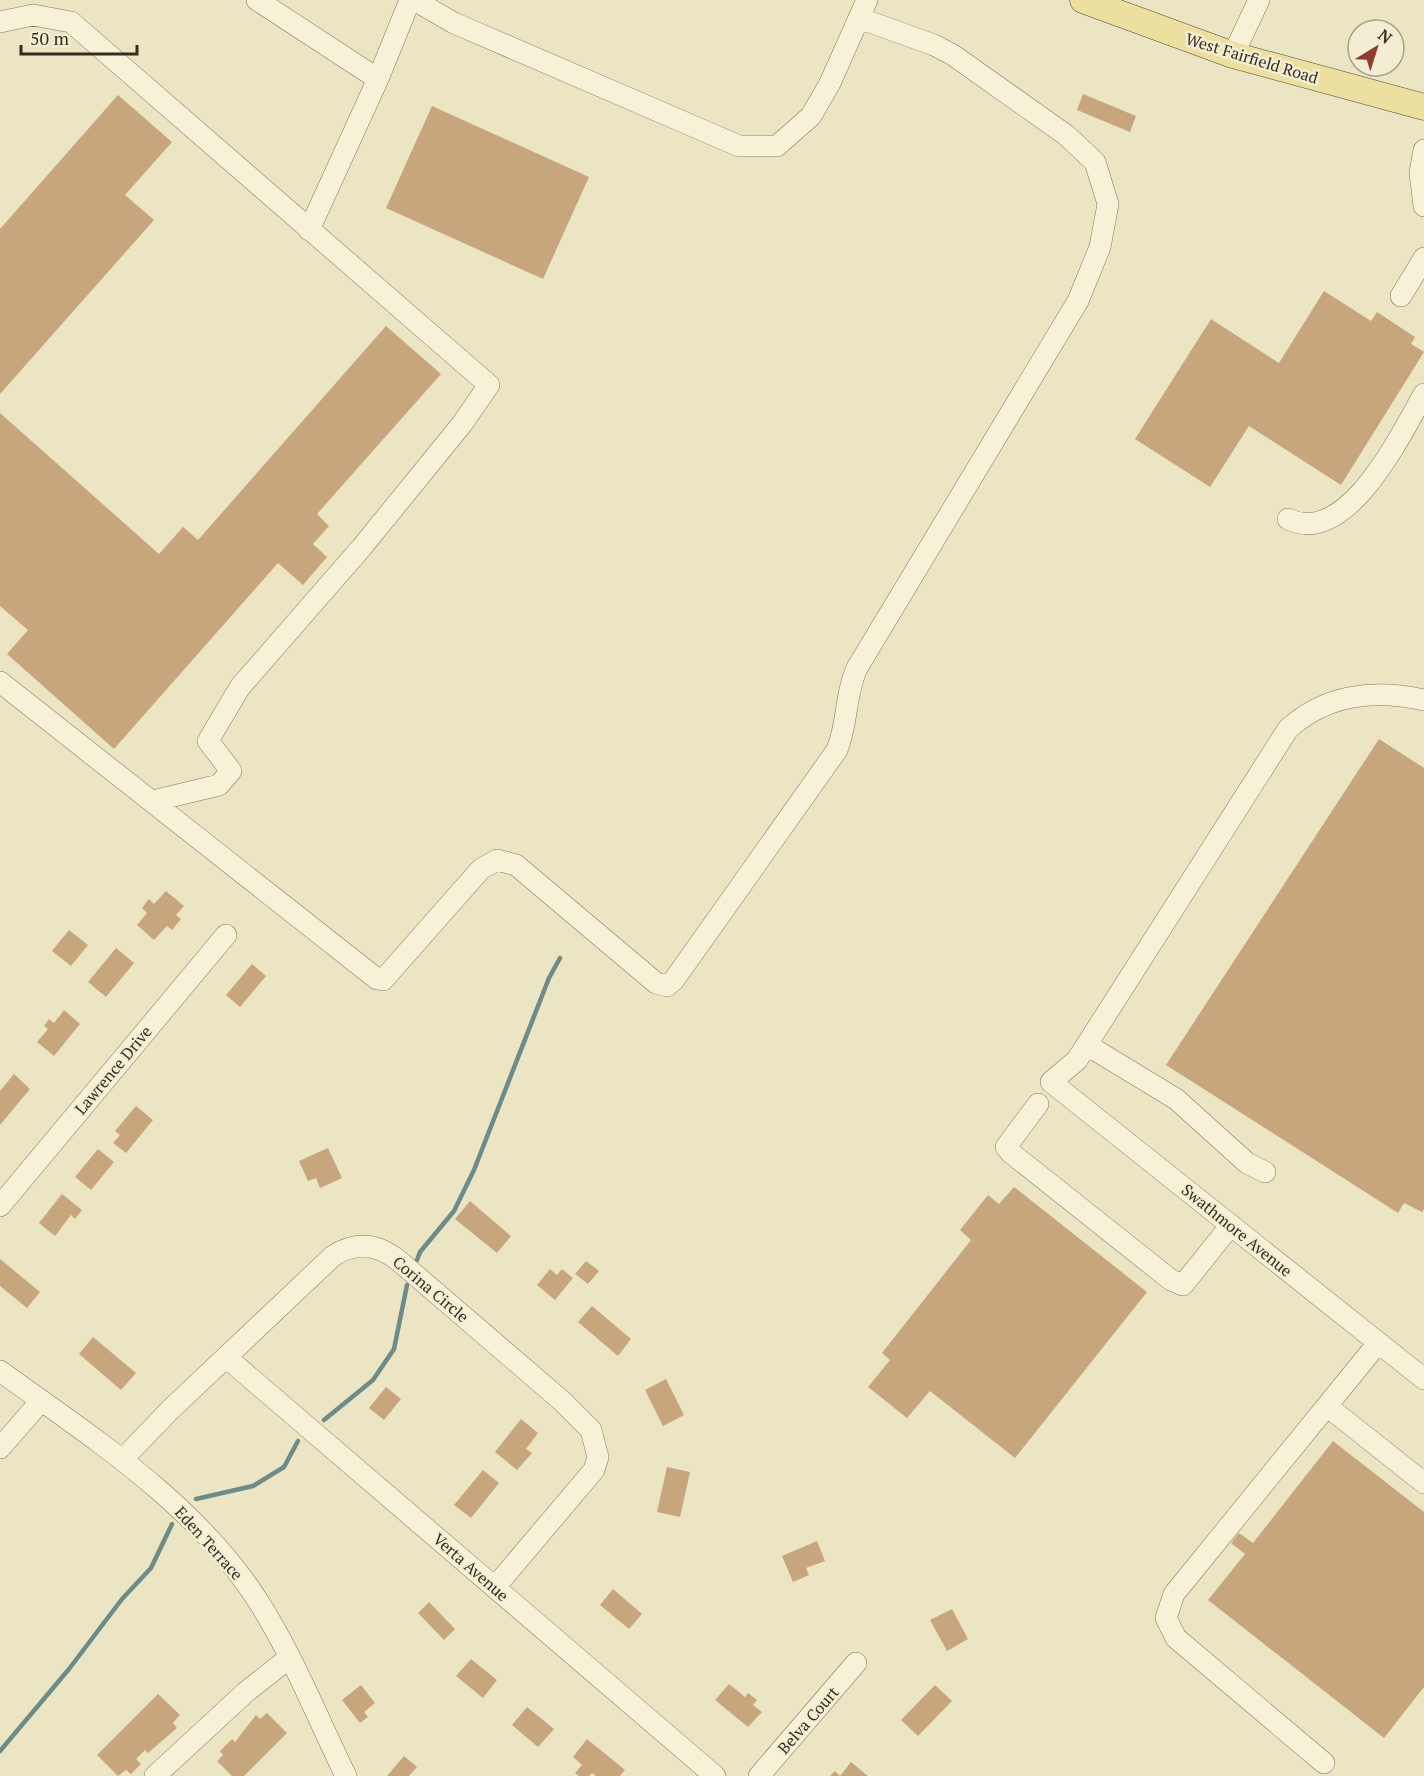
<svg xmlns="http://www.w3.org/2000/svg" width="1424" height="1776" font-family="'PT Serif',serif">
<style>
.lines{fill:none;stroke-linecap:round;stroke-linejoin:round}
.stream{stroke:#6d8c89;stroke-width:4.5}
.building{fill:#c7a67d}
.minor-casing{stroke:#84775c;stroke-width:22}
.major-casing{stroke:#524530;stroke-width:27}
.minor{stroke:#f6f1d7;stroke-width:21}
.major{stroke:#ecdf9f;stroke-width:26}
.labels{text-anchor:middle;dominant-baseline:central;stroke-width:5;stroke-linejoin:round;paint-order:stroke}
.street-label{font-size:16px;fill:#352d1f;stroke:#f3eed3}
</style>
<rect width="100%" height="100%" fill="#ebe5c4"/>
<g class="lines">
<path class="stream" d="M417,1260l3,-8 34,-41 20,-41 75,-192 11,-20
M324,1420l49,-40 21,-31 13,-64
M196,1499l57,-13 31,-19 14,-26
M0,1751l69,-82 53,-70 29,-31 21,-44"/>
</g>
<path class="building" d="M1083,94l53,22 -6,16 -53,-22z
M118,95l54,47 -47,53 29,25 -154,174v-165z
M432,106l157,71 -46,102 -157,-71z
M1324,291l47,30 6,-9 38,25 -4,7 13,8 -83,133 -92,-59 -39,61 -75,-48 76,-120 68,44z
M386,326l55,48 -124,140 12,12 -16,18 14,13 -24,28 -25,-22 -164,186 -107,-95 21,-24 -28,-24v-193l159,141 24,-27 15,13z
M1379,739l45,29v441l-2,3 -18,-9 -6,10 -232,-148z
M166,891l18,15 -8,9 5,4 -9,11 -5,-4 -13,14 -17,-15 10,-12 -5,-5 7,-9 5,5z
M69,930l19,15 -17,21 -19,-15z
M116,948l18,15 -28,34 -18,-15z
M252,964l14,12 -26,31 -14,-12z
M64,1010l16,14 -26,32 -17,-14 11,-13 -4,-3 5,-7 5,4z
M14,1074l16,15 -30,36v-34z
M136,1106l17,14 -27,33 -13,-10 7,-8 -5,-4z
M328,1148l14,30 -22,10 -4,-10 -8,3 -9,-20z
M98,1149l16,13 -23,28 -16,-13z
M1014,1187l133,105 -132,166 -85,-67 -23,27 -39,-31 22,-27 -8,-7 89,-113 -11,-10 28,-35 11,9z
M62,1194l20,16 -7,9 -4,-4 -16,21 -16,-13z
M470,1201l41,35 -14,17 -42,-34z
M0,1259l40,33 -13,16 -27,-22z
M586,1261l13,10 -11,13 -13,-10z
M550,1269l7,6 5,-6 11,9 -18,22 -18,-15z
M592,1306l39,33 -13,17 -40,-34z
M93,1337l43,36 -15,17 -42,-36z
M666,1379l18,36 -21,11 -18,-36z
M386,1387l15,12 -17,21 -15,-12z
M521,1419l17,14 -12,16 6,4 -15,17 -22,-18z
M1333,1441l91,71v175l-40,51 -176,-138 37,-46 -14,-11 8,-10 14,10z
M667,1467l23,5 -10,45 -23,-5z
M483,1470l16,13 -28,35 -17,-13z
M817,1541l8,20 -19,7 3,7 -16,7 -11,-26z
M613,1589l29,25 -13,15 -29,-24z
M429,1602l26,27 -11,11 -26,-27z
M952,1609l16,30 -21,12 -17,-31z
M471,1659l26,21 -14,18 -27,-22z
M729,1684l16,13 3,-4 9,7 -4,5 9,7 -14,15 -33,-27z
M361,1685l14,18 -11,9 4,5 -8,6 -18,-23z
M935,1685l17,16 -34,35 -17,-16z
M158,1694l22,21 -7,8 4,5 -29,25 -3,-3 -9,9 5,5 -10,10 -5,-4 -8,6 -21,-21z
M527,1707l27,22 -16,18 -26,-22z
M267,1713l20,20 -43,43h-12l-15,-15 6,-6 -3,-4 12,-12 3,3 21,-27 4,4z
M587,1739l38,31 -5,6h-24l-4,-3 -3,3h-10l-4,-3 7,-8 -9,-8z
M404,1756l13,11 -8,9h-22z
M851,1762l17,14h-38l5,-5 5,5z"/>
<g class="lines">
<g class="minor-casing">
<path id="minor" d="M257,0l121,79
M414,0l40,23 285,123h38l34,-30 19,-33 37,-83
M0,22l33,-7 38,7 418,363 -27,39 -100,123 -122,140 -32,54 23,30 -12,14 -66,16
M1233,55l26,-55
M1424,150l-4,23 4,33
M309,230l69,-151 32,-79
M1401,296l23,-38
M1288,519c59,29 113,-85 136,-125
M0,682l377,297 6,1 98,-111 16,-9 19,5 140,118 11,3 7,-6 163,-230c11,-27 8,-56 20,-82l221,-367 22,-54 8,-43 -13,-42 -29,-27 -113,-80 -19,-10 -75,-27
M1424,700c-49,-11 -98,-6 -136,29l-211,331 -26,22 373,297
M1087,1045l89,54 71,64 18,9
M1038,1104l-32,43 5,6 160,127 12,5 48,-60
M0,1206l226,-271
M227,1358l488,418
M0,1371c94,68 197,133 260,233 34,54 58,115 86,172
M1327,1406l97,77
M0,1448l41,-47
M122,1460l48,-50 163,-154c23,-15 45,-12 66,5l163,140 29,29 7,27 -4,13 -99,117
M1324,1763l-148,-125 -10,-20 8,-24 204,-251
M155,1776l91,-84 43,-34
M759,1776l97,-113"/>
</g>
<g class="major-casing">
<path id="major" d="M1083,0l150,55 191,52"/>
</g>
<use href="#minor" class="minor"/>
<use href="#major" class="major"/>
</g>
<g class="labels">
<g class="street-label">
<text transform="translate(1252 58) rotate(17)">West Fairfield Road</text>
<text transform="translate(113 1070) rotate(-50)">Lawrence Drive</text>
<text transform="translate(1237 1230) rotate(39)">Swathmore Avenue</text>
<text transform="translate(431 1289) rotate(40)">Corina Circle</text>
<text transform="translate(209 1543) rotate(48)">Eden Terrace</text>
<text transform="translate(471 1567) rotate(41)">Verta Avenue</text>
<text transform="translate(808 1720) rotate(-49)">Belva Court</text>
</g>
</g>
<g transform="translate(1376 48) rotate(38)"><circle r="28" fill="#f3eed3" stroke="#a7a18b" stroke-width="1.5"/>
<path d="M0-4.5L10 22L0 15L-10 22Z" fill="#8f3d30"/>
<text y="-9" font-size="16" font-weight="bold" text-anchor="middle" fill="#352d1f">N</text>
</g>
<path d="M21 45v9h116v-9" fill="none" stroke="#352d1f" stroke-width="3"/>
<text x="30" y="45" font-size="18" fill="#352d1f" stroke="#f3eed3" stroke-width="4.5" paint-order="stroke">50 m</text>
</svg>
